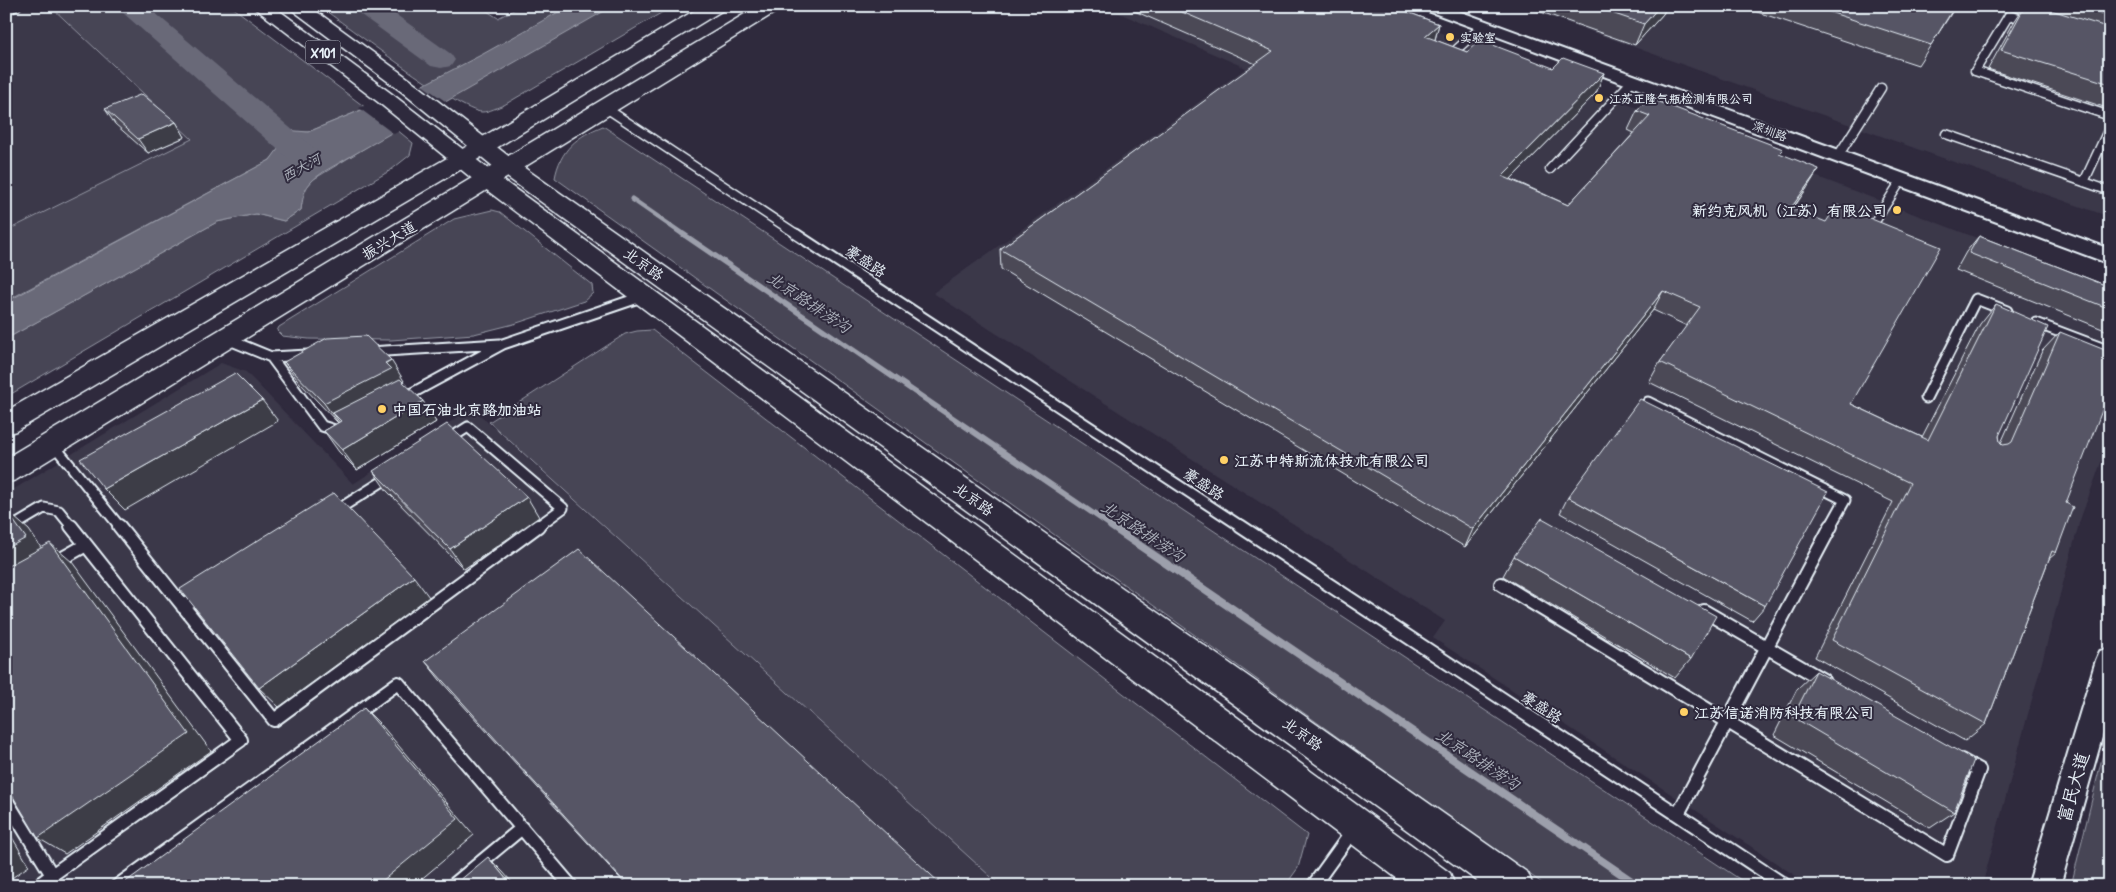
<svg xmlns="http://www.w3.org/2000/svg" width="2116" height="892" font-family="'Patrick Hand','LXGW WenKai TC',sans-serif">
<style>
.built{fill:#3b3749}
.green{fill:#464455;stroke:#979aa6}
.water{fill:#696978;stroke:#9c9fab}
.pier{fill:#2f2a3d}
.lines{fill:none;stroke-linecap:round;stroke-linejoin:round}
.stream-far2{stroke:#9c9fab;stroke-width:5}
.stream-far1{stroke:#9c9fab;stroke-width:5.5}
.stream{stroke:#9c9fab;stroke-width:8}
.river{fill:#696978;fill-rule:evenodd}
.service-far2-casing{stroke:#e8f1f8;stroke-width:11}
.service-far1-casing{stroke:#e8f1f8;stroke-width:13}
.service-casing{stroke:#e8f1f8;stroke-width:16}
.tertiary-casing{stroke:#e8f1f8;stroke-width:4}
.secondary-casing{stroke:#e8f1f8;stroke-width:3}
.primary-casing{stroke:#e8f1f8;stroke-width:3}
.service-far2{stroke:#2f2a3d;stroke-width:8}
.service-far1{stroke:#2f2a3d;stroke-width:9}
.service{stroke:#2f2a3d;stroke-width:12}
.tertiary{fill:#2f2a3d;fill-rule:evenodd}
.secondary{fill:#2f2a3d;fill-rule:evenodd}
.primary{fill:#2f2a3d;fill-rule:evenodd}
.wall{fill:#4b4957;stroke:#e8f1f8}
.shaded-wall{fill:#3d3c47;stroke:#e8f1f8}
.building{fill:#575565;stroke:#e8f1f8}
.poi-dot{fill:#ffd166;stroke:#2f2a3d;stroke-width:2}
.labels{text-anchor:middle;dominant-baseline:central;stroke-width:4;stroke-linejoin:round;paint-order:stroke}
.far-poi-label{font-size:12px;font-weight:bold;fill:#e8f1f8;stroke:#2f2a3d;text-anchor:start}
.far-street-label{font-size:12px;fill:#e8f1f8;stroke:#2f2a3d}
.shield{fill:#2f2a3d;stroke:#b0b5c0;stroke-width:1}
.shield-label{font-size:14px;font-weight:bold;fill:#e8f1f8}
.far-water-label{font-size:14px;font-style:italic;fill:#afb4be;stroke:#2f2a3d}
.poi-label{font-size:15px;font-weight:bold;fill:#e8f1f8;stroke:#2f2a3d;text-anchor:start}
.street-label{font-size:15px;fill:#e8f1f8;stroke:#2f2a3d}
.water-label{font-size:16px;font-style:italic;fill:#afb4be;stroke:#2f2a3d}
.near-street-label{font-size:18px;fill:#e8f1f8;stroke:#2f2a3d}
</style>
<rect width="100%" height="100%" fill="#2f2a3d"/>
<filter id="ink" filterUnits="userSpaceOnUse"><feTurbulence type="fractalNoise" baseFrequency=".02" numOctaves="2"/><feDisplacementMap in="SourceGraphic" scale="10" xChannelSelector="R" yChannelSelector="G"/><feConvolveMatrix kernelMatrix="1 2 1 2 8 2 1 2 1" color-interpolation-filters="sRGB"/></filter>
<g filter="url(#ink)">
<path class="built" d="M6,6h43l143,133 -186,92z
M1103,6h268l739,283v149l-30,82 -98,366h-171l-378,-248 12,-17 -512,-328 313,-225z
M1520,6h590v211l-193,-68z
M221,363l25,9 107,112 119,-76 529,478h-995v-392z"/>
<path class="green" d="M50,6h181l135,102 -58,24h-42l16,13 -12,15 -264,141v-70l186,-92z
M319,6h160l19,12 23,-12h152l-169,99c-6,2 -15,7 -22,7 -23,0 -137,-88 -163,-106z
M603,126l1147,760h-204l-991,-708c5,-28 22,-42 48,-52z
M396,129l17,14 -3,12 -19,15 -385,227v-58l211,-117 39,-8 28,7 17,-11 2,-19 11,-12z
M492,210l8,2 92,73 1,8 -9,8 -70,23 -40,10 -83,6 -82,-1 -27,-3 -5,-5 2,-4 175,-108z
M652,330l655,505 -9,33 -13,18h-284l-512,-464 136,-88 12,-3z
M2110,725v161h-39z"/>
<path class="water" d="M569,6h44l-288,165c-18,12 -21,17 -24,39l-17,11 -28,-7 -39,8 -211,117v-37l264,-142 11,-15 -15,-13 7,-3 35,3 119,-49 56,-29z"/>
<path class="pier" d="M419,83l29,20 -54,31 -35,-26z"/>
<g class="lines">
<path class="stream-far2" d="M632,199l52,36"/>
<path class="stream-far1" d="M683,234l430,293"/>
<path class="stream" d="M1111,526l528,360"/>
<path class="river" d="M118,6h29l175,149 4,7 -4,7 -11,2 -11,-2 -178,-157z
M353,6h31l67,48 4,6 -4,6 -10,2 -10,-2 -74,-54z"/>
<g class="service-far2-casing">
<path id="service-far2" d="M6,10l11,-4
M2029,21l-20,-6 -34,56 135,45
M1448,57l35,-31
M606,108l192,127
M1946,134l164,57
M1838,156l43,-68
M1550,169l82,-88
M2084,182l26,-56
M1869,231l33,-52"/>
</g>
<g class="service-far1-casing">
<path id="service-far1" d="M796,234l446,293
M2036,323l74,28
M227,339l44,18 51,69 16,5 3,-1
M369,352l131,-8
M271,357l37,-2
M403,398l100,-54 141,-48
M1926,398l50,-99 31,12
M1648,402l197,98 -15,27
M446,441l22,-14 95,81 -26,19
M53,444l67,83
M334,512l57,-36
M12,527l32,-19 15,3 13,16"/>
</g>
<g class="service-casing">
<path id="service" d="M119,526l155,194 264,-194
M1240,526l546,360
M6,531l8,-5
M54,563l32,-18
M1501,584l446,271 32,-85 -18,-10
M183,607l18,-12
M1704,611l119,69
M6,800l46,75 189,-135 -170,-214
M1678,814l153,-288
M37,886l15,-11
M117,886l281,-203 173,203
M452,886l70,-58
M1313,886l41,-57"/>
</g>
<g class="tertiary-casing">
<path id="tertiary" d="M1421,6h24l665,243v15l-687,-255z
M2110,648v61l-50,177h-32l68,-226 4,-9z"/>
</g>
<g class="secondary-casing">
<path id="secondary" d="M702,6h23l-2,4 -253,154 -454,267 -10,3v-23l448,-257z
M758,6h23l-2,4 -763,470 -10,3v-25z"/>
</g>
<g class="primary-casing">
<path id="primary" d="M252,6h21l119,88 104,81 954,698 5,13h-48l-927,-701 -102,-83z
M287,6h22l107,78 100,78 1012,711 5,13h-49l-984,-714 -98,-80z"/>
</g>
<use href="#service-far2" class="service-far2"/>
<use href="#service-far1" class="service-far1"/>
<use href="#service" class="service"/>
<use href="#tertiary" class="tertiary"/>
<use href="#secondary" class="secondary"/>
<use href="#primary" class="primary"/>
</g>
<path class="wall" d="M1123,6h269l47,18 -4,16 32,12 86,16 51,5 -8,20 -85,86 57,26 66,-72 -6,-3 9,-19 143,43 27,34 -14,21 58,195 71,33 58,-113 16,-20 3,132 1,6 1,1 41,-92 18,-19 6,171 -10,50 -7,6 -63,165 -21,17 -150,-84 78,-155 -244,-120 11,-20 27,-36 -34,-16 -188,237 -464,-278 -1,-20 256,-185z
M1524,6h143l-4,8 -28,31z
M1739,6h217l-38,59z
M2013,6h97v103l-122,-40 26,-47 6,-9 -9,-3z
M105,109l71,13 9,15 -37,16 -33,-29z
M1979,236l131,51v45l-154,-62 10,-18z
M284,362l120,19 -1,1 33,40 -79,48 -18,-18 -15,-21 14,-8 -38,-40z
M373,471l166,46 -75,52 -77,-78z
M1568,497l197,109 -13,15 -192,-108z
M1514,556l177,103 -16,19 -172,-102z
M425,661l518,225h-316l-187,-206z
M1816,671l138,141 -24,16 -156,-93 23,-46z"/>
<path class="shaded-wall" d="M1660,6h7l-4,8 -28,31 9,-21z
M1439,24l-5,19 -9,-7z
M1604,73l-8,20 -101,102 7,-19z
M176,122l9,15 -37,16 -10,-14z
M1819,169l-12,19 -28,40 12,-20z
M1663,291l-10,19 -188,237 8,-18z
M391,360l13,21 -71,32 7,10 -1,1 -15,-21z
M262,400l16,21 -153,89 -21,-21z
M423,401l13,21 -79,48 -15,-20z
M527,497l12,20 -75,52 -14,-20z
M6,510l23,20 19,28 -42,24z
M50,543l22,19 139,189 -146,103 -27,-16z
M414,577l15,20 -150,110 -20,-19z
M364,708l18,18 92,109 -61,51h-37z
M6,827l23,39 -23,16z
M488,857l15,15 12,14h-3z"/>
<path class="building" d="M1168,6h224l47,18 -14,12 42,16 13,-12 73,28 10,-10 41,15 -102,103 66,29 82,-89 -13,-5 12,-13 134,51 -4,4 40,16 -28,39 35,14 11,-17 104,42 -90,157 77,36 68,-136 52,23 -49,109 1,6 3,3 6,-1 3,-2 48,-110 50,20v38l-44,113 7,4 -17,46 -4,-2 -66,173 -154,-84 78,-157 -250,-121 40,-55 -37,-16 -190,238 -473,-280 273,-198z
M1591,6h69l-16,18z
M1811,6h144l-24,39z
M2025,6h13l72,22v56l-109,-34z
M2077,6h33v10z
M142,94l34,28 -38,17 -33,-30z
M1979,236l131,51v22l-141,-56z
M366,336l25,24 -6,3 6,6 -67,34 -40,-41 43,-24z
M235,373l27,27 -158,89 -24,-30z
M400,379l23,22 -81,49 -18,-19 17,-10 -8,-8z
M1640,399l188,93 -63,114 -197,-109z
M447,424l80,73 -77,52 -77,-78z
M334,493l80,84 -155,111 -79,-99z
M6,510l20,28 -20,11z
M1542,518l174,98 -25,43 -177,-103z
M50,543l139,191 -151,104 -32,-53v-218z
M579,549l364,337h-315l-203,-225z
M1816,671l158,89 -20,52 -161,-95z
M364,708l94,111 -82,67h-256z
M488,857l24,29h-59z"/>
</g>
<g class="poi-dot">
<circle cx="1450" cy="37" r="5"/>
<circle cx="1599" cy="98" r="5"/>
<circle cx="1897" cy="210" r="5"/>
<circle cx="382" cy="409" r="5"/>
<circle cx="1224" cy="460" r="5"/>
<circle cx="1684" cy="712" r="5"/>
</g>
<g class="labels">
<g class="far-poi-label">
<text x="1460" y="37">实验室</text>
<text x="1609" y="98">江苏正隆气瓶检测有限公司</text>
</g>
<g class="far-street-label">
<text transform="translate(1770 131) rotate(20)">深圳路</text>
</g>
<rect class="shield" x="305.5" y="40.5" width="35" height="23" rx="4"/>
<g class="shield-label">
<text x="323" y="52">X101</text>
</g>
<g class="far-water-label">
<text transform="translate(301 167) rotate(-29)">西大河</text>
</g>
<g class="poi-label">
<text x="1887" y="210" text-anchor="end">新约克风机（江苏）有限公司</text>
<text x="392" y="409">中国石油北京路加油站</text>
<text x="1234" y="460">江苏中特斯流体技术有限公司</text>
<text x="1694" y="712">江苏信诺消防科技有限公司</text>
</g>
<g class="street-label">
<text transform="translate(389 240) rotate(-31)">振兴大道</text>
<text transform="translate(866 261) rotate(33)">豪盛路</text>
<text transform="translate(644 264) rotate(36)">北京路</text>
<text transform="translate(1204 484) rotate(33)">豪盛路</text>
<text transform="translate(974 499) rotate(36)">北京路</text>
<text transform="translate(1542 707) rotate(33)">豪盛路</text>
<text transform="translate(1303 734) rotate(36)">北京路</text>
</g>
<g class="water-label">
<text transform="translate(809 302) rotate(34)">北京路排涝沟</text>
<text transform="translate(1143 531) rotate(34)">北京路排涝沟</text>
<text transform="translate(1478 759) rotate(34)">北京路排涝沟</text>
</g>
<g class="near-street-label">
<text transform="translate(2073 787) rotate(-74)">富民大道</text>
</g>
</g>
<rect width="2116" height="892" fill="none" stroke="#2f2a3d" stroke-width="25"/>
<rect x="12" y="12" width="2091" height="867" fill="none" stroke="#e8f1f8" stroke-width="2" filter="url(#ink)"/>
</svg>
